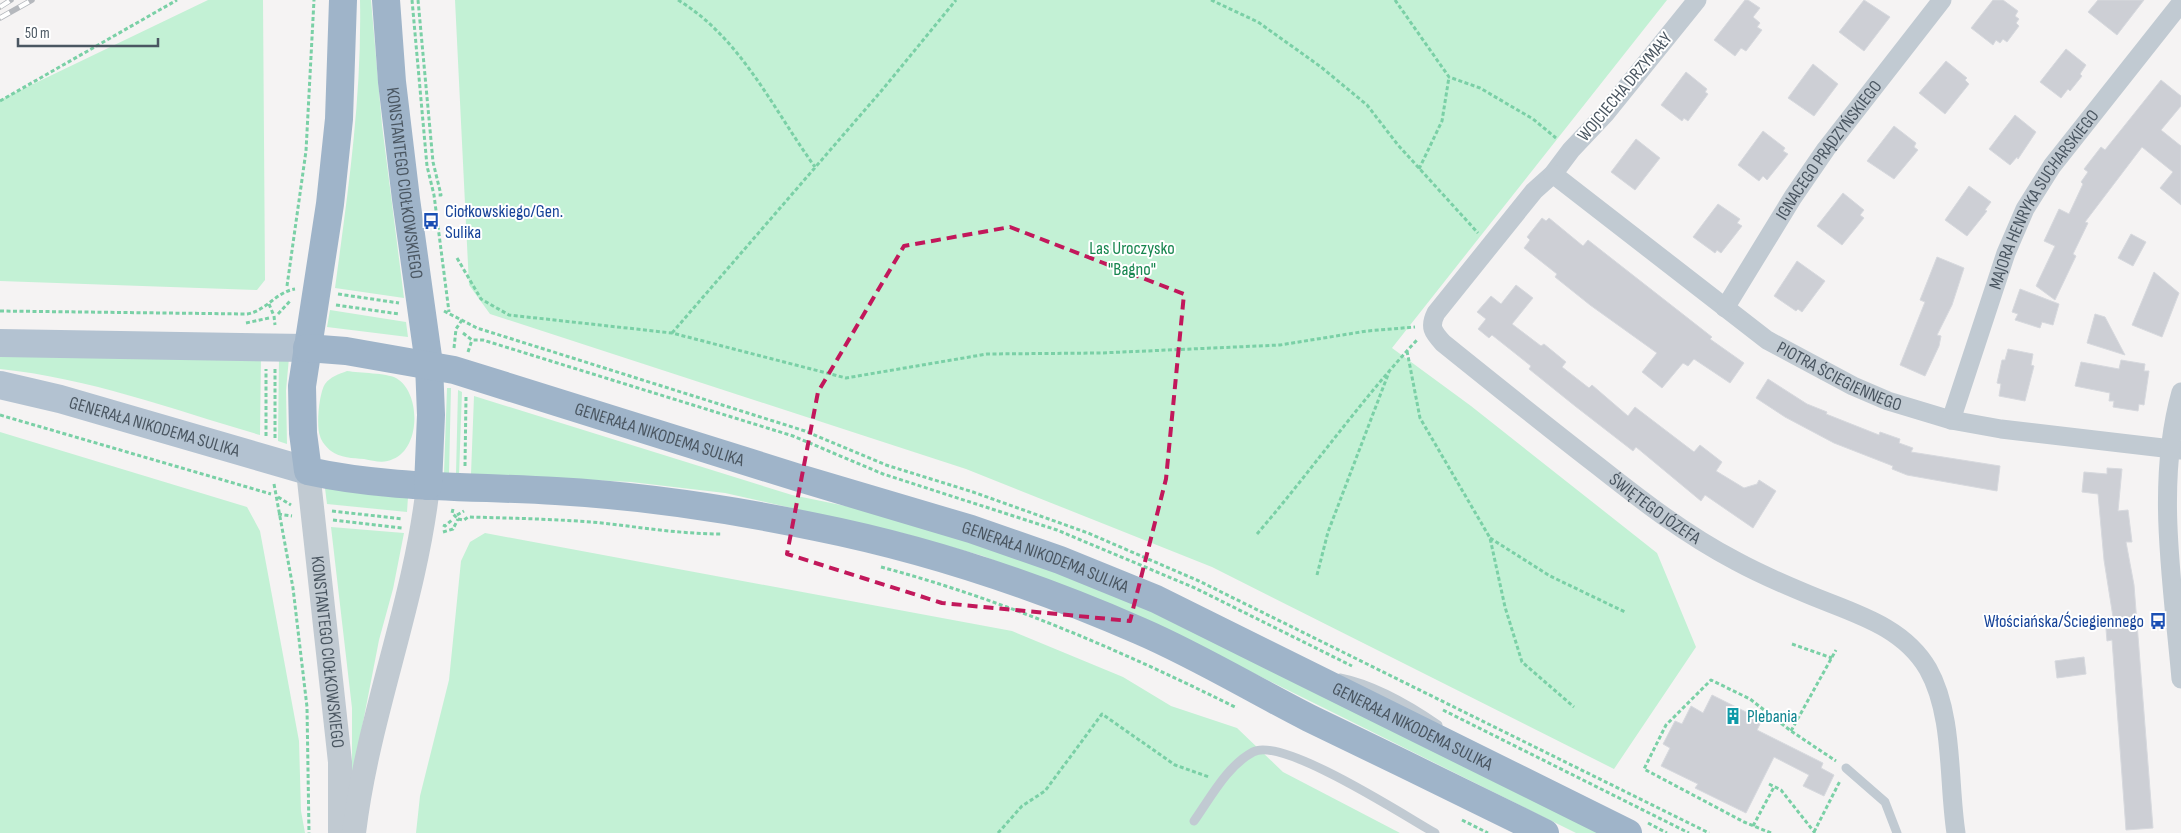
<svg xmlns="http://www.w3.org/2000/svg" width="2181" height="833" font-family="'Sofia Sans Condensed',sans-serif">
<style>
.green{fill:#c3f1d5}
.building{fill:#cdcfd5;stroke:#d7d9de}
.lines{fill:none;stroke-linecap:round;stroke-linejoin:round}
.path{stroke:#7ad0a6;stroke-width:3;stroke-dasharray:4 2.5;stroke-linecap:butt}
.service{stroke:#c1cad2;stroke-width:9}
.minor{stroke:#c1cad2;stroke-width:19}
.tertiary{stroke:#c1cad2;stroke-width:24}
.primary{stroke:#b3c2d1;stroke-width:28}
.trunk{stroke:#9fb4c9;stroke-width:28}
.rail-casing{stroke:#b5b8bd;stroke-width:5.5}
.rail{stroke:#fff;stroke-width:4;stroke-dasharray:11;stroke-linecap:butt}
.marked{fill:none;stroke:#c2185b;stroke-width:4;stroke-dasharray:10 6;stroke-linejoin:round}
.labels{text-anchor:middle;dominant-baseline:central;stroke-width:4;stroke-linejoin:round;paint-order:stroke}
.street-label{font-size:18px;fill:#4a5661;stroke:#fff}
.transit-label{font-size:18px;fill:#164399;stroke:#fff;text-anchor:start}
.park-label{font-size:18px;fill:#17864f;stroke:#fff}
.culture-label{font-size:18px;fill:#0d838f;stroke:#fff;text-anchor:start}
</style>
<rect width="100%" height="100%" fill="#f5f3f3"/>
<path class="green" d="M208,0h55l2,280 -8,10 -257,-9v-181z
M360,0h11l11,125 22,173 -69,-10c13,-96 27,-191 25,-288z
M455,0h1212l-275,348 79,58 186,147 39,94 -82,122 -402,-202 -246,-98 -476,-155 -21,-29z
M330,310l76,12 2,15 -81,-10z
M0,354l261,3 -1,78c-86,-25 -171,-57 -260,-66z
M279,357l10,1 -3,32 1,54 -9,-3z
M347,371c13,2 39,2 49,7 25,14 25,70 -3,81 -9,5 -19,2 -29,0 -11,-1 -24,-1 -33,-8 -4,-3 -10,-10 -11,-15 -4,-10 -1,-43 5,-52 5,-7 14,-10 22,-13z
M447,388h4l-2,86 -5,-1z
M458,390l4,2 -3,83 -3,-1z
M474,396l318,99 78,16 171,54 110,46 452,222h-27l-379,-188 -104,-46 -110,-43 -81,-23 -177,-40 -94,-11 -160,-8z
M0,432l247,75 13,24 39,210 2,70 4,22h-305z
M325,488l57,8 26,1 -1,15 -80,-8z
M331,527l73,6 -11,56 -14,51 -27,139v-71z
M485,533l527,98 111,46 48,29 66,22 46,44 117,61h-984l4,-37 29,-116 12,-119 9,-19z"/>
<path class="building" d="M1745,0h3l12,8 -7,9 7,6 -3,4 5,3 -16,21 -5,-3 -6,8 -21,-16z
M1864,0l26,17 -26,34 -25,-19z
M1993,0h10l15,11 -3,5 4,3 -3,4 3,3 -12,16 -4,-3 -3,4 -4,-3 -3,5 -22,-17z
M2098,0h46l-27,35 -29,-23z
M2066,49l20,16 -6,9 2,2 -12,15 -2,-2 -7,9 -21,-16z
M1946,61l21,17 -2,2 4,4 -24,30 -26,-21z
M1813,64l25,20 -24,32 -26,-18z
M1686,72l21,17 -2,3 3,2 -20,27 -4,-3 -2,3 -21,-16z
M2161,80l20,16v10l-20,24 20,16v59l-21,-17 13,-16 -31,-25 -57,75 3,1 -15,31 3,2 -21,44 -19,-14 19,-40 -11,-5 15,-32 10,5 14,-30 -2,-2 7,-10 -4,-3 17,-22 4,3z
M2015,115l21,17 -18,27 -1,-2 -7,8 -21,-16z
M1894,126l22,17 -2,4 4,3 -24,29 -27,-18z
M1763,131l22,17 -2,3 5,3 -21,26 -4,-4 -4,5 -21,-16z
M1636,139l24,19 -25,32 -24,-18z
M1969,186l22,16 -6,8 2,1 -20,25 -22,-16z
M1843,193l21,17 -4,5 4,3 -22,27 -25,-19z
M1718,204l22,15 -3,4 5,3 -21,27 -4,-3 -2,3 -22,-16z
M1542,218l4,3 3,-3 34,28 5,-6 124,97 -2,2 34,24 -14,20 -36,-24 -6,7 -5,-3 -21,25 -20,-16 15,-19 -67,-48 -35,-28 2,-3 -33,-26 6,-8 -3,-3z
M2131,234l15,8 -13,24 -15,-8z
M1937,257l27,11 -12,37 -15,30 4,1 -2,10 -14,30 -25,-11 25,-63 -5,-2z
M1797,261l28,20 -23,31 -4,-3 -2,2 -22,-15z
M2154,272l25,21 -17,44 -30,-12z
M1516,285l17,13 -21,26 29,22 3,-2 22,18 -4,5 27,21 3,-3 36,31 7,-9 59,45 6,-7 22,17 -6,9 28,17 13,-4 2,-4 17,11 -23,37 -48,-33 -4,6 -65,-54 -3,4 -58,-45 -46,-37 2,-3 -39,-31 -3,3 -11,-9 8,-10 -9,-7 14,-16 10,8z
M2020,289l39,15 -6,21 -11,-3 -2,6 -25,-8 3,-6 -6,-2z
M2095,314l10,3 20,38 -38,-12z
M2008,349l25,5 -2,11 3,1 -9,35 -26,-5 2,-12 -4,-1 5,-23h3z
M2121,360l24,4 -1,7h5l-5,34 -5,-1 -1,7 -25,-4 1,-6h-5l1,-8 -35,-7 6,-24 38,7z
M1768,379l39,25 20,8 -1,2 53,21 1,-3 20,7 -1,4 14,5 -2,4 89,14 -3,25 -90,-16 -15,-6 1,-3 -59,-23 -49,-26 -29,-19z
M2107,468l15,1 -4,42 10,-1 4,32h-6l8,43 19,243 -27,2 -14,-190 -5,1 -2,-24h8l-9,-57 -6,-66 -16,-2 2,-20 23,2z
M2084,657l2,17 -29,4 -2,-17z
M1712,695l50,25 -5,10 66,33 -2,5 13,7 -10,21 -21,-10 6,-11 -35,-18 -28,56 -51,-25 3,-4 -37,-18 9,-18 -7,-4 12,-23 7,3 9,-18 12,7z"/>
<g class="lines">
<path class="path" d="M412,0l15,166 7,29 15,117
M418,0l15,162 8,33h-3
M678,0c63,38 95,109 137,167
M1211,0l47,22 63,45 46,38 31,40 80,88
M1395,0l54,77 31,11 53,31 23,19
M0,101l177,-101
M1419,169l23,-48 7,-44
M457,258l24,41 28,16 163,18 174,45 141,-24 114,-1 179,-8 87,-14 48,-4
M287,286l19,-135 8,-151
M338,294l61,9
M269,304l5,12 1,9
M336,305l63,9
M0,311l247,3c19,-3 29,-22 48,-25
M444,311l33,17 328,103 81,34 87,27 115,41 111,48 510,252
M278,314l13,-14
M246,323l23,-5
M463,333l9,7h11l310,96 90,38 174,56 138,58 157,78
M672,333l211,-244 73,-89
M454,348l2,-19 6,-9
M1407,351l13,67 70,120 15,69 17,55 52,45
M468,352l4,-12
M0,415l271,79
M266,436v-67
M275,438v-69
M465,466l1,-69
M274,484l19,104 14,119 2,126
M278,497l13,8
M453,509l-1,4 6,6
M332,511l71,8
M278,514l14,2
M457,515l7,-4
M458,519l6,1 4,-3c41,1 82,2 123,5 43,4 86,12 130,12
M333,520l69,8
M443,525l2,1 7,-6
M443,532l10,-3 5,-10
M1257,534c55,-64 103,-133 160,-194
M1490,538l60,38 75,36
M881,567c124,33 241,84 356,141
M1317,575l11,-43 61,-160
M1792,644l40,14
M1443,710l246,123
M1791,731l45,-81
M1769,784l12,6 34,43
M1462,820l26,13
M1648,823l19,10
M1753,826l21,-39
M1814,832l26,-51
M998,833l24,-27 23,-15 57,-77 73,51 34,12
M1771,833l-27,-11 -100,-53 22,-44 45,-45 39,19 41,32 45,30"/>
<path class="service" d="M1340,678c35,7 69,27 98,47
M1846,768l39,34 12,31
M1194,821c17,-24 33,-55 59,-69 29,-16 152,64 182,81"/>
<g class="minor">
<path id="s1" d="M1697,0l-92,114 -34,36 -18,24 -19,17 -98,122c-7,14 -3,19 7,30 51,41 103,83 155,123 43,34 88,69 138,95 22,12 45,22 69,32 44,19 97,31 123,76 26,46 20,113 28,164"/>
<path id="s2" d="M1553,174l214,166 86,46 35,15 63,19 50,9 180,21"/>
<path id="s3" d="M1725,308l68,-111 33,-48 116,-149"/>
<path d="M2181,392c-26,92 -8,193 0,287"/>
<path id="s4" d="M1951,420l55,-167 19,-44 27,-43 129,-163"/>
</g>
<g class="tertiary">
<path id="s5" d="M308,471l32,291v71"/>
<path d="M354,833c14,-118 61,-229 74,-347"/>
</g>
<g class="primary">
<path d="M0,343l307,5"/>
<path id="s6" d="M0,385l60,14 248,72"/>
</g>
<g class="trunk">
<path d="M343,0l-4,119 -9,85 -28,182 1,47 5,38c81,18 165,15 248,20 88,5 174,18 260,36 110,22 221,59 324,104 58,25 112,58 169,87 79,38 157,76 236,115"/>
<path id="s7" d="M386,0l6,82 14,117 23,165 2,51 -3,71"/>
<path id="s8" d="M307,348l39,3 108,19 342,107 175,52 89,31 96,39 472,234"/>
</g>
<g class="rail-casing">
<path id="rail" d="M0,7l11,-7
M0,18l32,-18"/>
</g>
<use href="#rail" class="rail"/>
</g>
<path class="marked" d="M1010,227l174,67 -18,185 -36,142 -188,-18 -155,-49 31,-162 86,-146z"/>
<defs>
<g id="bus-bare" transform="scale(1.35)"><path d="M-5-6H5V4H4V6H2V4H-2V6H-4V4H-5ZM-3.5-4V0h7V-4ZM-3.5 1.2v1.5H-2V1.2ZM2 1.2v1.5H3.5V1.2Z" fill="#1a4fb4" stroke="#fff" stroke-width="2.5" paint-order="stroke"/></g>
<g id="building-bare" transform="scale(1.35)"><path d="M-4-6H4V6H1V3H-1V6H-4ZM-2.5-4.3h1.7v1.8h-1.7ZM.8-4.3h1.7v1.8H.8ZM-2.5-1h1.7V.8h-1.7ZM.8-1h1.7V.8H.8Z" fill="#0f9aa8" stroke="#fff" stroke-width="2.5" paint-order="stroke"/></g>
</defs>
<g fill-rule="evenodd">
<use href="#bus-bare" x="431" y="221"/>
<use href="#bus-bare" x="2158" y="621"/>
<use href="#building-bare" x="1733" y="716"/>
</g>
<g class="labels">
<g class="street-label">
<text transform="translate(1625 87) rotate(-50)">WOJCIECHA DRZYMAŁY</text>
<text stroke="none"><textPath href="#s3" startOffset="189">IGNACEGO PRĄDZYŃSKIEGO</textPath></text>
<text stroke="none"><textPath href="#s7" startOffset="184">KONSTANTEGO CIOŁKOWSKIEGO</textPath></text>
<text stroke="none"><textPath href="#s4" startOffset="241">MAJORA HENRYKA SUCHARSKIEGO</textPath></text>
<text stroke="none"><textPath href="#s2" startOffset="352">PIOTRA ŚCIEGIENNEGO</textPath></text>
<text stroke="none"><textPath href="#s6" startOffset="160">GENERAŁA NIKODEMA SULIKA</textPath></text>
<text stroke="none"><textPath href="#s8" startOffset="364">GENERAŁA NIKODEMA SULIKA</textPath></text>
<text stroke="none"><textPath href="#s1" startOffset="711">ŚWIĘTEGO JÓZEFA</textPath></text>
<text stroke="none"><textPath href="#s8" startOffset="769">GENERAŁA NIKODEMA SULIKA</textPath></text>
<text stroke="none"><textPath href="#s5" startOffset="182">KONSTANTEGO CIOŁKOWSKIEGO</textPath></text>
<text stroke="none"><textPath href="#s8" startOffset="1174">GENERAŁA NIKODEMA SULIKA</textPath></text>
</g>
<g class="transit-label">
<text x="445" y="211">Ciołkowskiego/Gen.<tspan x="445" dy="21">Sulika</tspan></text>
<text x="2144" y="621" text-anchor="end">Włościańska/Ściegiennego</text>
</g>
<g class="park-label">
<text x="1132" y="248">Las Uroczysko<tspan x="1132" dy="21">"Bagno"</tspan></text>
</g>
<g class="culture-label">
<text x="1747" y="716">Plebania</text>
</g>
</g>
<path d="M18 38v8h140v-8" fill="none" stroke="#4a5661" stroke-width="2.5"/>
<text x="25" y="38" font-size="15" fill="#4a5661" stroke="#ffffff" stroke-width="4" paint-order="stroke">50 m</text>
</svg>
